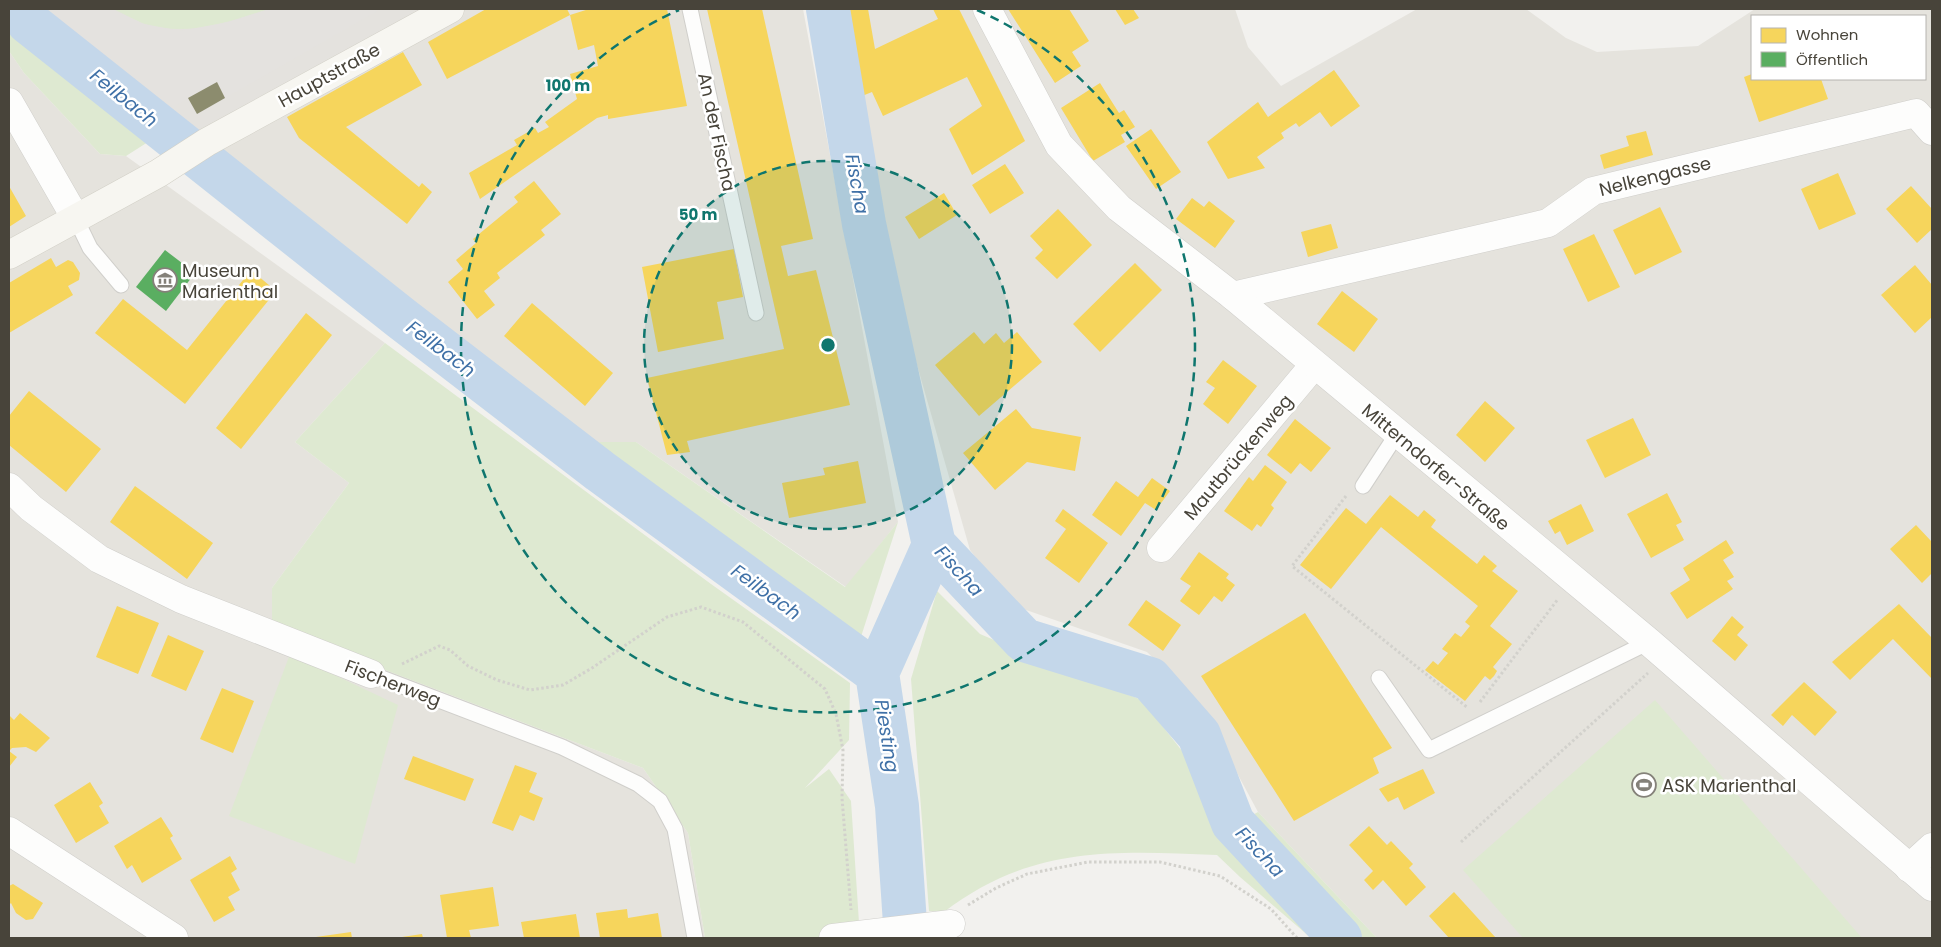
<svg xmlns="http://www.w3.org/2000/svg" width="1941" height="947" font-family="Poppins,sans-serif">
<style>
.residential{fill:#e5e3dd;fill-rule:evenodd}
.industrial{fill:#e4e2de}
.green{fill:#dee9d1}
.parking{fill:#e4e2df}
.homes{fill:#f6d55c}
.public{fill:#5aae61}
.industry{fill:#8c8c6e}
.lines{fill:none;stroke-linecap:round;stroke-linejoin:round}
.river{stroke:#c4d7ea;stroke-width:44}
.service-casing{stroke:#d0cfcb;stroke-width:17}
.minor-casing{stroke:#d0cfcb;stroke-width:29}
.tertiary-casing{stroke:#d0cfcb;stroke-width:29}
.secondary-casing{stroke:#d2d0c7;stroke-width:29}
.path{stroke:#d2d1cc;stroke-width:3;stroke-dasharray:2.5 2.5;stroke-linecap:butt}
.service{stroke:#fdfdfc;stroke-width:15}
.minor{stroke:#fdfdfc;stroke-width:28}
.tertiary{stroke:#fdfdfc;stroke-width:28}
.secondary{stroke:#f7f6f1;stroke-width:28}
.ring{fill:none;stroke:#0f766e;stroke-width:2.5;stroke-dasharray:9 6}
.labels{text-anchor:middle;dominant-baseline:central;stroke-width:5;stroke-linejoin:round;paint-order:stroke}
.street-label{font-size:18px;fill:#48443a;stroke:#fff}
.poi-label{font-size:18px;fill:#48443a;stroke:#fff;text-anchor:start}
.water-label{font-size:19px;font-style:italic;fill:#4071a7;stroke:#fff}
.centre{fill:#0f766e;stroke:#fff;stroke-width:2.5}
.ring-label{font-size:15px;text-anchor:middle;font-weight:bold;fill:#0f766e;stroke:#fff;stroke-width:5;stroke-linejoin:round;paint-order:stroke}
</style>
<rect width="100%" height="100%" fill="#f2f1ee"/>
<path class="residential" d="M433,9h370l95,513 -52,65 -210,-145h-60l-375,-306z
M846,9h389l13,38 33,39 136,-77h109l40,29 31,14 101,-6 57,-37h177v929h-555l-119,-126 -58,-108 -53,-52 -135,-47 -42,-55 -71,-248zM1752,16h173v63h-173z
M9,51l15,22 76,81 26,2 259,187 -90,99 54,41 -77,105v39l371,141 45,65 17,105h-696z"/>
<path class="industrial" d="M29,9h404l-232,127 -130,-91z"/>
<path class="green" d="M9,9h37l-1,15 26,21 110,76 -55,35 -26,-2 -76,-81 -15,-22z
M113,9h156c-40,13 -82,28 -124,15 -11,-3 -22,-10 -32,-15z
M385,343l326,241 139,99 -1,57 -44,48 24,-19 22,32 9,137h-155l-17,-105 -45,-65 -371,-141v-39l77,-105 -54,-41z
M576,442h60l209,145 53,-65 -40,124z
M937,591l43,43 79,34 83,32 55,70 24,62 37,-20 119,126h-66l-71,-61 -23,-22c-104,-4 -185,-10 -273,57l-15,-1 -18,-232z
M290,654l108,51 -43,159 -126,-48z
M1655,700l207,238h-339l-60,-68z"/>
<path class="parking" d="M46,9h67l31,15 37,7 47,-9 41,-13 110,1 -154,88 -9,-15 -43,24 -102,-62 -26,-21z"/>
<path class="homes" d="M486,9h81l3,6 -123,64 -19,-37z
M589,9h78l20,97 -79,13v-4l-11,3 -117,81 -11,-26 48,-28 -3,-5 21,-12 3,5 11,-6 -4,-5 32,-23 -7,-25 28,-8 -4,-21 -16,5 -8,-35z
M707,9h55l51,230 -32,7 7,30 28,-6 34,135 -163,36 3,11 -23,3 -20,-77 137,-29z
M842,9h26l7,40 63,-30 -5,-10h26l66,132 -53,34 -23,-46 33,-23 -15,-29 -84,39 -11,-24 -15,6z
M1008,9h61l20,32 -17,11 9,14 -26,17z
M1115,9h18l6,9 -14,7z
M403,52l19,33 -76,42 73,60 3,-4 10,9 -25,32 -108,-86 -12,-21z
M1334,70l26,36 -29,21 -11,-15 -21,15 -3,-4 -15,10 3,5 -27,19 8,11 -37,11 -21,-37 51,-40 10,15z
M1752,74v5h69l7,20 -69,23 -15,-45z
M1100,83l19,30 5,-3 11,17 -14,8 4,7 -32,19 -32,-53z
M1151,129l30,43 -25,17 -30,-43z
M1646,131l7,24 -49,14 -4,-14 29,-9 -3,-10z
M1005,164l19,29 -34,21 -18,-29z
M1838,173l18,41 -37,16 -18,-41z
M534,181l27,33 -20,16 4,5 -48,38 3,5 -16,13 11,14 -18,14 -29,-37 15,-13 -7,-9 20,-17 -3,-4 45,-37 -4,-5z
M9,186l17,30 -17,11z
M1911,186l21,23v20l-15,14 -31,-34z
M944,193l13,22 -38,24 -14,-22z
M1192,198l12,9 5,-6 26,20 -20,27 -39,-29z
M1660,207l22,45 -47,23 -22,-45z
M1058,209l34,36 -35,34 -22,-21 8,-8 -13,-14z
M1331,224l7,24 -30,9 -7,-25z
M1594,234l26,53 -32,15 -25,-53z
M734,249l9,48 -26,5 7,37 -66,13 -16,-85z
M51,258l5,9 12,-7 5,2 7,11 -1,7 -11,6 5,9 -64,38v-50z
M1135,263l27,27 -62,62 -27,-28z
M1915,265l17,20v32l-17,16 -34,-38z
M251,270l25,21 -91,113 -90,-71 28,-34 64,51z
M1342,291l36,28 -24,33 -37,-28z
M532,303l81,70 -28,33 -81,-70z
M306,313l26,22 -91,114 -25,-21z
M974,332l10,12 12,-11 8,10 13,-11 25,30 -63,54 -44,-51z
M1223,360l34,26 -29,38 -25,-20 12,-16 -9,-6z
M29,391l72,58 -35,43 -57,-47v-29z
M1485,401l30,27 -30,34 -29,-27z
M1016,409l16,19 49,9 -6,34 -48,-9 -32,28 -32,-37z
M1633,418l18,37 -46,23 -19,-38z
M1295,419l36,29 -20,24 -11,-9 -9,11 -24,-19z
M858,461l8,42 -77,15 -7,-35 43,-8 -2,-7z
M1265,465l22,17 -16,23 3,3 -13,19 -4,-3 -5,7 -28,-20 25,-34 4,4z
M1152,478l18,13 -14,19 -11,-7 -24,33 -29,-21 24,-34 22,16z
M135,486l78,57 -26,36 -77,-57z
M1667,493l15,29 -6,3 8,15 -33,18 -24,-44z
M1390,495l28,22 6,-7 12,10 -5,7 46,37 7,-9 13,11 -5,5 26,20 -28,35 22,18 -19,23 4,4 -3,5 -4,4 -5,-4 -20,25 -40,-31 8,-9 5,4 10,-12 -6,-4 13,-16 6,4 9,-11 -5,-4 13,-16 -97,-79 -50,62 -31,-24 46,-57 20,16z
M1581,504l13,27 -27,14 -7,-14 -5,3 -7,-13z
M1063,509l45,34 -29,40 -34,-25 21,-29 -11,-8z
M1916,525l16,17v31l-10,10 -32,-34z
M1726,540l8,13 -11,7 11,17 -7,4 6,8 -46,30 -17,-26 20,-13 -7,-12z
M1199,552l30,22 -3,4 9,7 -13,17 -8,-6 -15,19 -19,-14 11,-15 -11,-7z
M1146,600l35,25 -18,26 -35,-26z
M1899,604l33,34v41l-39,-40 -43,41 -18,-18z
M117,606l42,17 -21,51 -42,-17z
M1305,613l87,135 -19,10 6,15 -85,48 -93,-145z
M1732,616l12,11 -7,8 11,10 -13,16 -23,-20z
M168,635l36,16 -18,40 -35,-15z
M1804,682l33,30 -22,24 -23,-21 -9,11 -12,-11z
M222,688l32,13 -21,52 -33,-14z
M20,713l30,25 -14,14 -10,-5 -14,1 -3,3 8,6 -8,10v-52l5,5z
M413,756l61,23 -9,22 -61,-22z
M515,765l22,8 -8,19 14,6 -9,23 -14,-6 -7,16 -21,-8z
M1423,769l12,24 -31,17 -6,-13 -10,5 -9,-13z
M90,782l13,21 -4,3 10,17 -33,20 -22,-38z
M161,817l12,19 -3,2 12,21 -40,24 -10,-18 -5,4 -13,-23z
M1369,826l18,19 4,-4 22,23 -4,4 17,19 -20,19 -23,-26 -10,10 -9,-10 9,-9 -24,-26z
M230,856l7,13 -6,4 9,17 -12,7 7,13 -21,12 -24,-42z
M13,884l30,19 -10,16 -7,1 -10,-7 -5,-10 -2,2v-19z
M493,887l6,39 -30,4 2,8h-24l-7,-43z
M1454,892l42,46h-47l-20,-22z
M627,909l1,9 30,-5 4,25h-62l-4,-25z
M576,914l4,24h-56l-3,-16z
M351,932l1,6h-36v-1z
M422,934l1,4h-21v-1z"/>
<path class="public" d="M165,250l30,23 -29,38 -30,-24z"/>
<path class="industry" d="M217,82l8,16 -28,16 -9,-16z"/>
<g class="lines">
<path class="river" d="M19,9l9,13 373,296 199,153 277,202
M828,9l36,215 70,321 90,95 126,39 49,56 34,88 107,115
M906,938l-9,-132 -20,-133 57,-128"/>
<g class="service-casing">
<path id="service" d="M690,9l66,304
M75,217l15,31 31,37
M1363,486l34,-52
M371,674l191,73 76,37 22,17 15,28 20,109
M1379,678l50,72 220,-108"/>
</g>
<g class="minor-casing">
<path id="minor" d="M9,102l66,115
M1233,296l315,-73 45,-32 323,-78 16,18
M9,487l22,21 68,51 82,40 190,75
M1161,548l153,-183
M9,831l165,107
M1909,868l23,-21
M833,938l118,-14"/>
</g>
<g class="tertiary-casing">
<path id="tertiary" d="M987,9l72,136 60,63 114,88 416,346 283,245"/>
</g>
<g class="secondary-casing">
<path id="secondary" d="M9,255l150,-82 48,-31 243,-133"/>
</g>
<path class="path" d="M1346,496l-54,70 176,142
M402,664l37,-18 11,4 18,16 29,14 33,10 33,-5 29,-17 75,-51 34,-10 42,15 82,67 11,25 7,36 -1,48 9,112
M1480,702l78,-103
M1461,842l187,-169
M968,905l28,-17 31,-14 61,-12h72l60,14 51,33 26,29"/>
<use href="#service" class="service"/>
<use href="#minor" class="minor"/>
<use href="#tertiary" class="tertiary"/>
<use href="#secondary" class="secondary"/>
</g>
<circle cx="828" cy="345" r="184" fill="#0f766e" fill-opacity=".12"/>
<g class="ring">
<circle cx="828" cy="345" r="184"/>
<path d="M977 10A367 367 0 1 1 679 10"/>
</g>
<defs>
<g id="museum-ring" transform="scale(1.25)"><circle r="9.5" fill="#fff" stroke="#848179" stroke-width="1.5"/><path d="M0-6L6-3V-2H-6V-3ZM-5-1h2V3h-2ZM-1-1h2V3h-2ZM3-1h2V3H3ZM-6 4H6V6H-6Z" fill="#848179"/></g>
<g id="stadium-ring" transform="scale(1.25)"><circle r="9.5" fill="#fff" stroke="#848179" stroke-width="1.5"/><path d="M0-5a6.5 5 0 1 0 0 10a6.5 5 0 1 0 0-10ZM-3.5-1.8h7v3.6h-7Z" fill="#848179"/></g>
</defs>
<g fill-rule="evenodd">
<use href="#museum-ring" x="165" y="280"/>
<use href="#stadium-ring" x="1644" y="785"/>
</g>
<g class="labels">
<g class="street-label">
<text transform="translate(329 75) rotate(-29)">Hauptstraße</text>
<text transform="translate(717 132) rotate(78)">An der Fischa</text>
<text transform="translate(1655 176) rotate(-14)">Nelkengasse</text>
<text transform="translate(1238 457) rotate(-50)">Mautbrückenweg</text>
<text transform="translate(1436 467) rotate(40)">Mitterndorfer-Straße</text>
<text transform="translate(393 683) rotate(21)">Fischerweg</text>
</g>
<g class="poi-label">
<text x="182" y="270">Museum<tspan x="182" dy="21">Marienthal</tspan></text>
<text x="1662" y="785">ASK Marienthal</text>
</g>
<g class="water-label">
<text transform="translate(124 98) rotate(39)">Feilbach</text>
<text transform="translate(857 184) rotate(80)">Fischa</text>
<text transform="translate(441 349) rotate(37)">Feilbach</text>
<text transform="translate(959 571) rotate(48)">Fischa</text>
<text transform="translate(766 592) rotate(36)">Feilbach</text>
<text transform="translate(887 736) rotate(81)">Piesting</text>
<text transform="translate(1260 852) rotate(47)">Fischa</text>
</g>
</g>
<circle cx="828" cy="345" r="8" class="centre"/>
<g class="ring-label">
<text x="568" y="91">100 m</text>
<text x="698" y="220">50 m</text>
</g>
<rect width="1941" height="947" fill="none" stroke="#48443a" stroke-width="20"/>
<rect x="1751" y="15" width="175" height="65" fill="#ffffff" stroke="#b6b4b0"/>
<rect x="1761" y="28" width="25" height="15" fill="#f6d55c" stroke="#b6b4b0"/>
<text x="1796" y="40" font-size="15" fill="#48443a">Wohnen</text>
<rect x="1761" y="52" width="25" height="15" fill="#5aae61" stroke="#b6b4b0"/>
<text x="1796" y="65" font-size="15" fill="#48443a">Öffentlich</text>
</svg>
